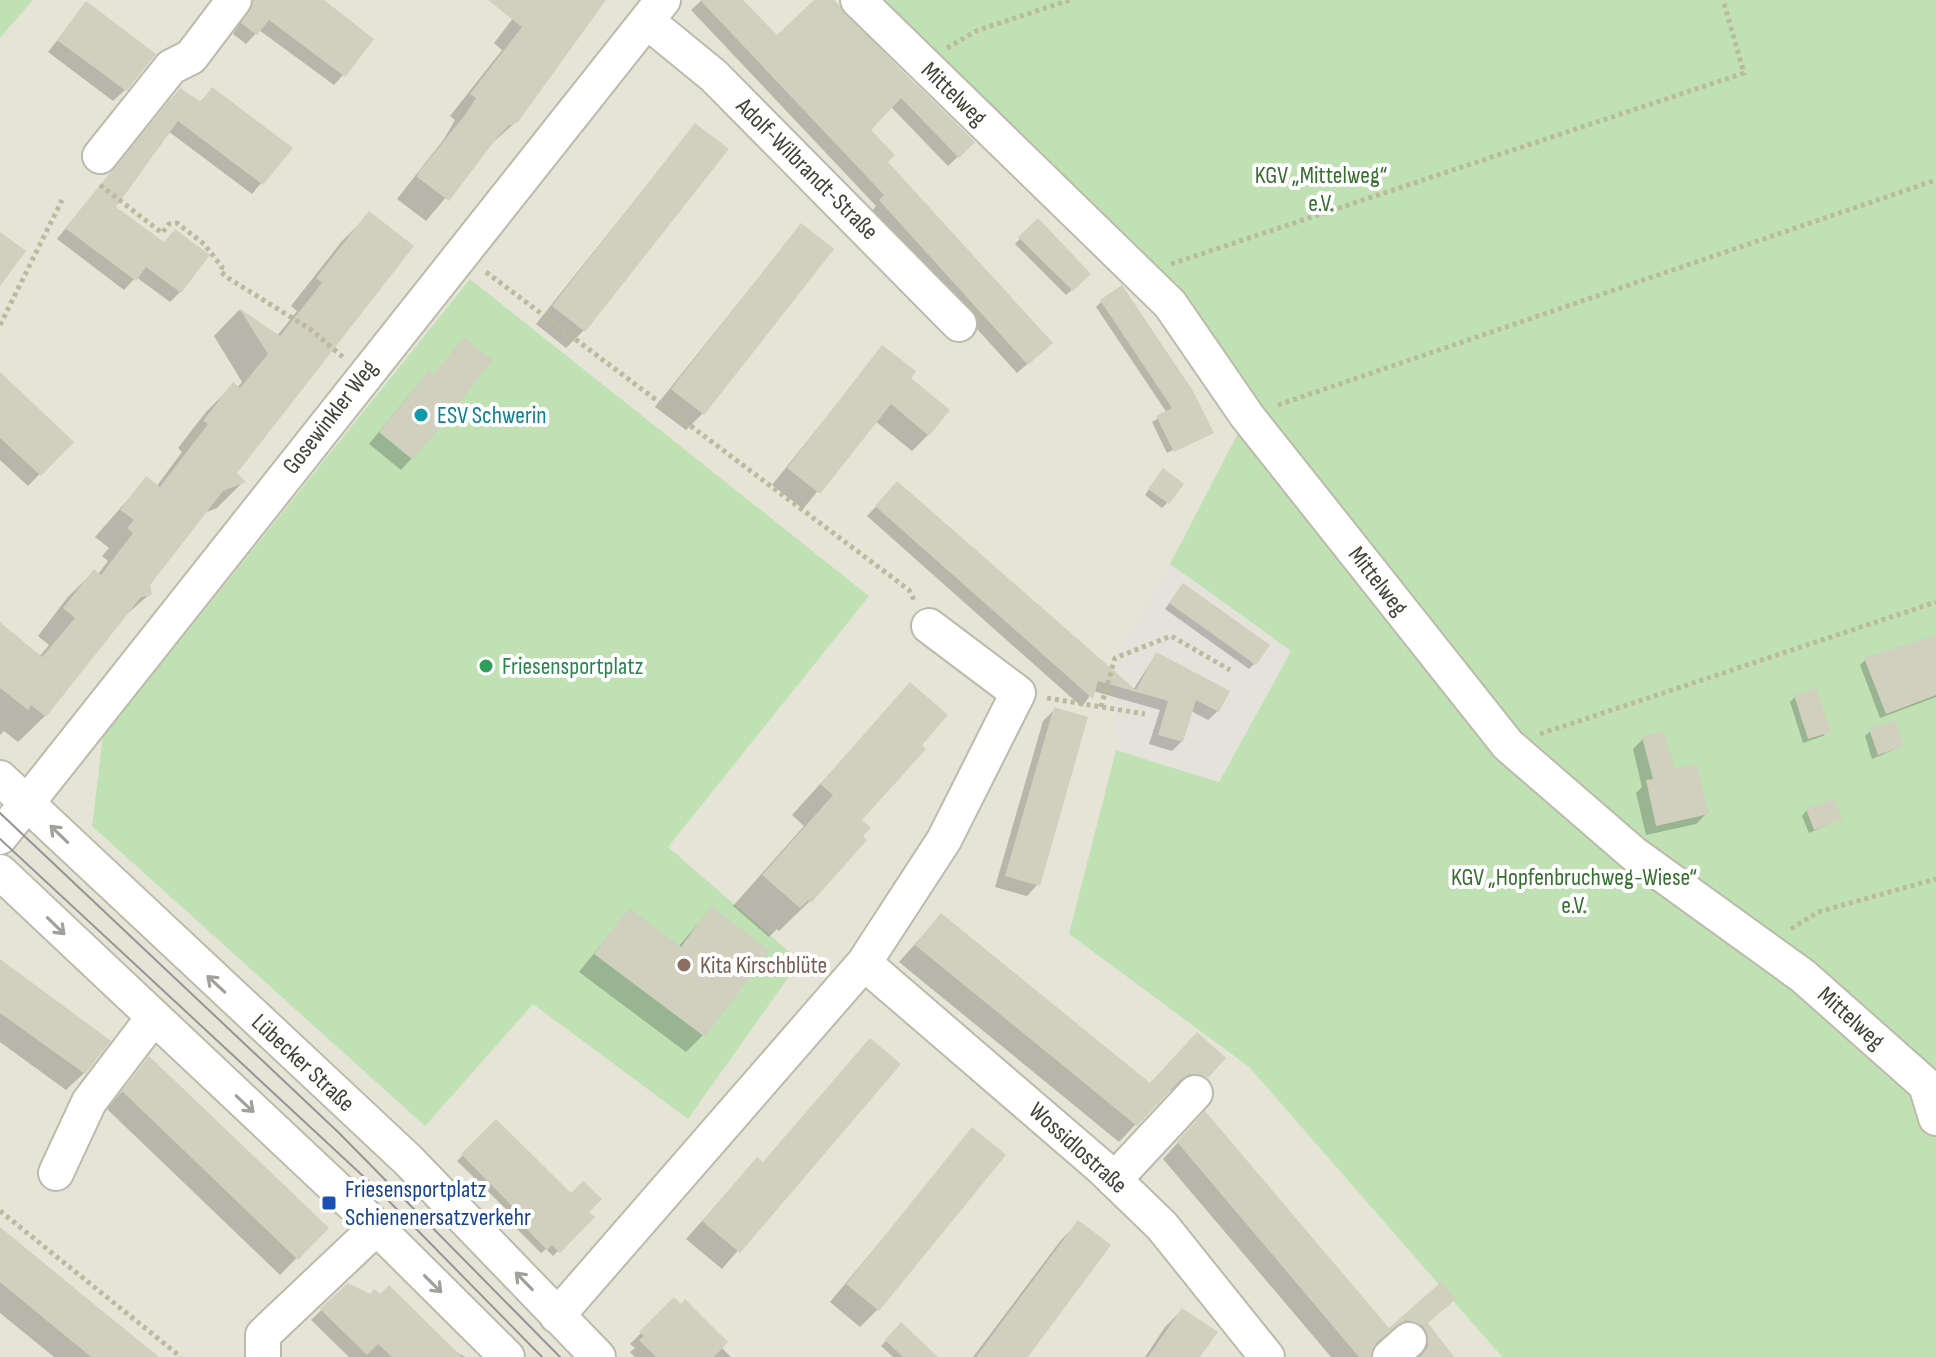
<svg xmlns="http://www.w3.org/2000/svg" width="1936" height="1357" font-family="'Sofia Sans Condensed',sans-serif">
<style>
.residential{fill:#e5e4d6}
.industrial{fill:#e4e2db}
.green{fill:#c0e1b4}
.shadow{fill:#0003}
.building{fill:#d1cfbe}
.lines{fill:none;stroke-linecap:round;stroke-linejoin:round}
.minor-casing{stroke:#bbbbab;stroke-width:38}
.path{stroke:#bcba9e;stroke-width:5;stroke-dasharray:4 4;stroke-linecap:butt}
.minor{stroke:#fff;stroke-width:34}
.tram{stroke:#959595;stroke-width:2}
.oneway{stroke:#a1a09b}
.culture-dot{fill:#0f9aa8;stroke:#fff;stroke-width:3}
.leisure-dot{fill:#2e9e5b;stroke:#fff;stroke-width:3}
.education-dot{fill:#8d6e63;stroke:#fff;stroke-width:3}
.transit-dot{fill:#1a4fb4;stroke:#fff;stroke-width:3}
.labels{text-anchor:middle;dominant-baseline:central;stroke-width:8;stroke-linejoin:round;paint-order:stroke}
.street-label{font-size:24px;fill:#434237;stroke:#fff}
.park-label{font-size:24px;fill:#376e31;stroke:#fff}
.culture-label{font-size:24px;fill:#0d838f;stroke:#fff;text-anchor:start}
.leisure-label{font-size:24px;fill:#27864d;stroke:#fff;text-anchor:start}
.education-label{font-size:24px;fill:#785e54;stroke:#fff;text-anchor:start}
.transit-label{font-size:24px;fill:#164399;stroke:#fff;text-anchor:start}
</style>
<rect width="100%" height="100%" fill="#f1f1e7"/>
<path class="residential" d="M33,0h825l312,304 77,112 -178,518 180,133 253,290h-1502v-520l27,-34 -27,-26v-739z"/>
<path class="industrial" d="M1170,564l121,87 -72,131 -103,-32 -1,-92z"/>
<path class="green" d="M0,0h33l-33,38z
M858,0h1078v1357h-434l-253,-290 -180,-133 47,-184 103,32 72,-131 -121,-87 77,-148 -77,-112z
M470,279l399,317 -201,251 132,114 -112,158 -155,-115 -108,122 -333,-300 11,-90z"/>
<path class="shadow" d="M239,0h80l24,75 -9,10 -75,-55 -13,14 -13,-10 12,-19z
M527,0h78l-88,121 -27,24 -64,76 -29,-22 47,-60 11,-19 -5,-4 52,-66 -8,-7z
M702,0h38l37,38 40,-38h14l72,94 70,48 -25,24 -57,-59 -23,23 17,32 155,191 -23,20 -146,-161 5,-6 -185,-196z
M86,4l39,86 -12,11 -65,-49z
M212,90l78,58 -38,46 -84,-63 -55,76 67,85 -10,10 -34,-25 -12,13 -67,-51 113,-139 29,3z
M695,125l-112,206 -17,17 -30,-24z
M369,214l-134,259 8,9 -26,26 -15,6 -55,70 3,10 -32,28 -73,94 -27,26 -14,-11 -4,4v-110l39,32 10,-12 -11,-9 29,-38 27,-27 4,3 10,-13 -6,-5 7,-8 -14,-11 51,-58 10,8 26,-35 -4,-4 28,-36 27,-27 4,3 5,-6 -28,-46 25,-26 38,26 20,-25 -6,-5 51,-65z
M1038,220l51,54 -23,21 -51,-51z
M801,225l-98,188 -17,17 -31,-23z
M1101,302l107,131 -41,20 -15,-31 15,-9 -71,-106z
M464,340l-52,118 -11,12 -32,-26 49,-60 11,-12 4,4z
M882,348l26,30 20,57 -16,16 -37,-30 -72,88 -31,-24z
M0,376l71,66 -43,44 -28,-26z
M1158,476l9,27 -5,5 -17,-13z
M888,494l245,196 23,-36 62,57 -10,9 -17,-9 -9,30 -10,10 -23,-7 11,-34 -67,-19 -11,16 -215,-191z
M1178,591l76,73 -5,5 -84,-60z
M1936,637v60l-56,21 -20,-53 5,-5z
M910,685l-51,135 -49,81 -31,30 -2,-2 -8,8 -36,-31 71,-80 -12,-11z
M1795,697l33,34 -5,5 -20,7 -13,-41z
M1054,710l-16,174 -11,12 -32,-9 48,-166z
M1870,731l32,15 -30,13 -7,-23z
M1643,739l63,75 -10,10 -50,11 -10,-42 6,-6 -9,-38z
M1807,810l33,9 -31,14 -7,-17z
M711,909l-8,126 -17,17 -107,-80 50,-62 49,37z
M941,915l208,170 32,-34 25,25 -17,18 -17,-4 -8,4 -45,48 -220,-180z
M0,960l84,113 -18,17 -66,-48z
M870,1040l28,25 -176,204 -36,-30 71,-80 5,5z
M149,1059l177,169 -46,47 -173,-166z
M496,1122l96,95 -39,39 -7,-7 -5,4 -35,-35 5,-4 -54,-53z
M1190,1129l199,202 51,-47 -14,40 26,33h-40l-4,-16 -19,-6 -20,16 1,6h-39l-168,-198z
M973,1130l-96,180 -17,17 -30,-25z
M1078,1223l-53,134h-52l88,-117z
M0,1229l156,128h-102l-54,-44z
M348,1285l102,63 15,9h-116l-38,-37z
M674,1300l57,57h-96l-5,-5 5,-4 -5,-4z
M1182,1310l16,47h-53l20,-30z
M901,1325l34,32h-42l-12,-11z"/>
<path class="building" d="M254,0h70l50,39 -29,38 -76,-57 -12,15 -16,-12z
M488,0h118l-88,122 -10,4 -12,13 -47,62 -32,-24 1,-4 47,-58 11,-17 -6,-4 52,-67z
M700,0h43l34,35 37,-35h20l81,84 -4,4 5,-4 59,58 -16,16 -58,-60 -30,32 24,25 -7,7 165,181 -25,22 -149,-165 5,-5z
M86,1l70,53 -30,37 -69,-51z
M212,87l81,61 -30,37 -85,-64 -62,86 48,35 11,-13 35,26 -29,38 -35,-26 -10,14 -71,-53 115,-140 21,14z
M695,123l34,26 -144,183 -33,-26z
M369,211l45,35 -177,227 9,9 -23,9 -73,94 2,10 -11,2 -95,120 -15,-12 -3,5 -28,-22v-66l42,35 33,-39 -12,-10 31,-39 7,6 32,-42 -6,-5 7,-8 -14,-10 26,-34 14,11 48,-63 -5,-3 30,-39 7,6 28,-34 -29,-46 41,28 42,-53 -6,-5z
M1038,218l53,56 -18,17 -55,-54z
M801,223l33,26 -130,166 -33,-26z
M0,232l26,19 -26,35z
M1122,285l71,106 21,42 -40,19 -18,-36 16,-8 -72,-108z
M464,337l29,23 -80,100 -34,-28 50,-62 5,4z
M882,345l34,26 -5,7 39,32 -21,26 -38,-32 -71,90 -33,-26z
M0,372l74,70 -33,34 -41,-38z
M1163,468l21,16 -15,20 -21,-15z
M897,481l239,209 20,-38 74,39 -11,21 -23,-12 -13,42 -25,-7 10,-34 -70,-20 -5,18 -218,-193z
M1183,583l87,62 -14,20 -87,-62z
M1936,635v60l-50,19 -22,-56z
M910,682l38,33 -26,30 4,4 -64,71 9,8 -8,8 4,4 -56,63 -3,-3 -8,8 -38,-33 71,-80 -13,-11z
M1816,688l15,44 -23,7 -14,-44z
M1054,707l34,10 -48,169 -35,-10z
M1895,720l9,26 -26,9 -9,-26z
M1664,731l11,38 22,-5 12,50 -53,12 -10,-46 7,-1 -11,-42z
M1835,799l7,21 -28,10 -8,-21z
M711,906l59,45 -65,86 -111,-83 35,-46 52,39z
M941,913l209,170 47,-51 29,26 -18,20 -18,-4 -9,5 -44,47 -222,-181z
M0,959l111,82 -26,33 -85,-61z
M870,1038l31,26 -161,189 -38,-32 55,-64 6,5z
M149,1056l180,172 -31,32 -176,-169z
M1205,1111l184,217 52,-46 15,17 -28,24 26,34h-34l8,-10v-12l-5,-9 -17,-6 -29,22 -6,15h-12l-182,-215z
M496,1119l75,74 12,-12 19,18 -13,13 6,5 -35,36 -8,-8 -5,5 -37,-38 4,-4 -53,-54z
M972,1127l34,28 -127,156 -33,-27z
M1078,1220l33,25 -83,112h-52z
M0,1227l84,69 75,61h-68l-91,-75z
M348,1283l22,11 4,-5 6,5 9,-9 73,72h-70l-14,-13 -11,11 -47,-46z
M674,1297l7,7 4,-5 43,43 -14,15h-58l-17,-17 5,-4 -5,-4z
M1182,1308l36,24 -18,25h-52z
M901,1322l37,35h-35l-18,-17z"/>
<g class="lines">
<g class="minor-casing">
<path id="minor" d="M858,0l312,304 77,112 261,329 126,109 169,122 123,109 10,33
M648,22l66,54 245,248
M100,156l71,-89 20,-10 43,-57
M0,778l408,382 190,197
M0,837l663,-837
M0,872l358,337 149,148
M864,963l237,204 61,59 105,131
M56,1173l33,-71 64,-84
M1114,1180l81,-87
M557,1316l307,-353 80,-123 74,-147 -89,-67
M263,1357v-22l113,-107
M1390,1357l19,-17"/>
</g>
<path class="path" d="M947,48l29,-17 94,-31
M100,185l62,48 7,-9 8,-1 27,21 18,23 -2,4 8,7 82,51 34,29
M1171,264l573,-191 -21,-73
M486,272l423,318 6,12
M0,325l62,-125
M1278,405l658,-225
M1047,698l98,16
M1101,707l14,-49 56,-22 59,34
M1540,734l396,-132
M1791,929l27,-17 118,-33
M0,1211l181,146"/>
<use href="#minor" class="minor"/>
<path class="tram" d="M0,813l338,319 222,225
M0,839l377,350 165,168"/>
</g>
<defs><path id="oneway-shaft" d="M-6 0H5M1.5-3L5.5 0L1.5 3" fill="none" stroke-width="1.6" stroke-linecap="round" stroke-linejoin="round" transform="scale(2)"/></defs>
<g class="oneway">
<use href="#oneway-shaft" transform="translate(59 834) rotate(-136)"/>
<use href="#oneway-shaft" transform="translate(56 926) rotate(44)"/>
<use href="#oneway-shaft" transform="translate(216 984) rotate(-137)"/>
<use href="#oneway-shaft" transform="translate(245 1104) rotate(43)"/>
<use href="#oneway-shaft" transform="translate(524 1281) rotate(-134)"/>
<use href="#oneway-shaft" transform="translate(433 1284) rotate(45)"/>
</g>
<circle class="culture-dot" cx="421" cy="415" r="8"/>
<circle class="leisure-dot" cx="486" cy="666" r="8"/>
<circle class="education-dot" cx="684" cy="965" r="8"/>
<rect class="transit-dot" x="321" y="1195" width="16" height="16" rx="4"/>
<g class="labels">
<g class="street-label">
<text transform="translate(954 94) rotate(44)">Mittelweg</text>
<text transform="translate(807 169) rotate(45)">Adolf-Wilbrandt-Straße</text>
<text transform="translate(330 417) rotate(-52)">Gosewinkler Weg</text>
<text transform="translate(1378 581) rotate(52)">Mittelweg</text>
<text transform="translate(1851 1018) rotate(42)">Mittelweg</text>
<text transform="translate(303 1063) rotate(43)">Lübecker Straße</text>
<text transform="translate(1078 1148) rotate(42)">Wossidlostraße</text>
</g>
<g class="park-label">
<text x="1321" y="175">KGV „Mittelweg“<tspan x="1321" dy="28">e.V.</tspan></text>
<text x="1574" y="877">KGV „Hopfenbruchweg-Wiese“<tspan x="1574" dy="28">e.V.</tspan></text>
</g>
<g class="culture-label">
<text x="437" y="415">ESV Schwerin</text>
</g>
<g class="leisure-label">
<text x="502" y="666">Friesensportplatz</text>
</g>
<g class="education-label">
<text x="700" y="965">Kita Kirschblüte</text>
</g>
<g class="transit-label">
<text x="345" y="1189">Friesensportplatz<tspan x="345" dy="28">Schienenersatzverkehr</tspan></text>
</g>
</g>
</svg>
